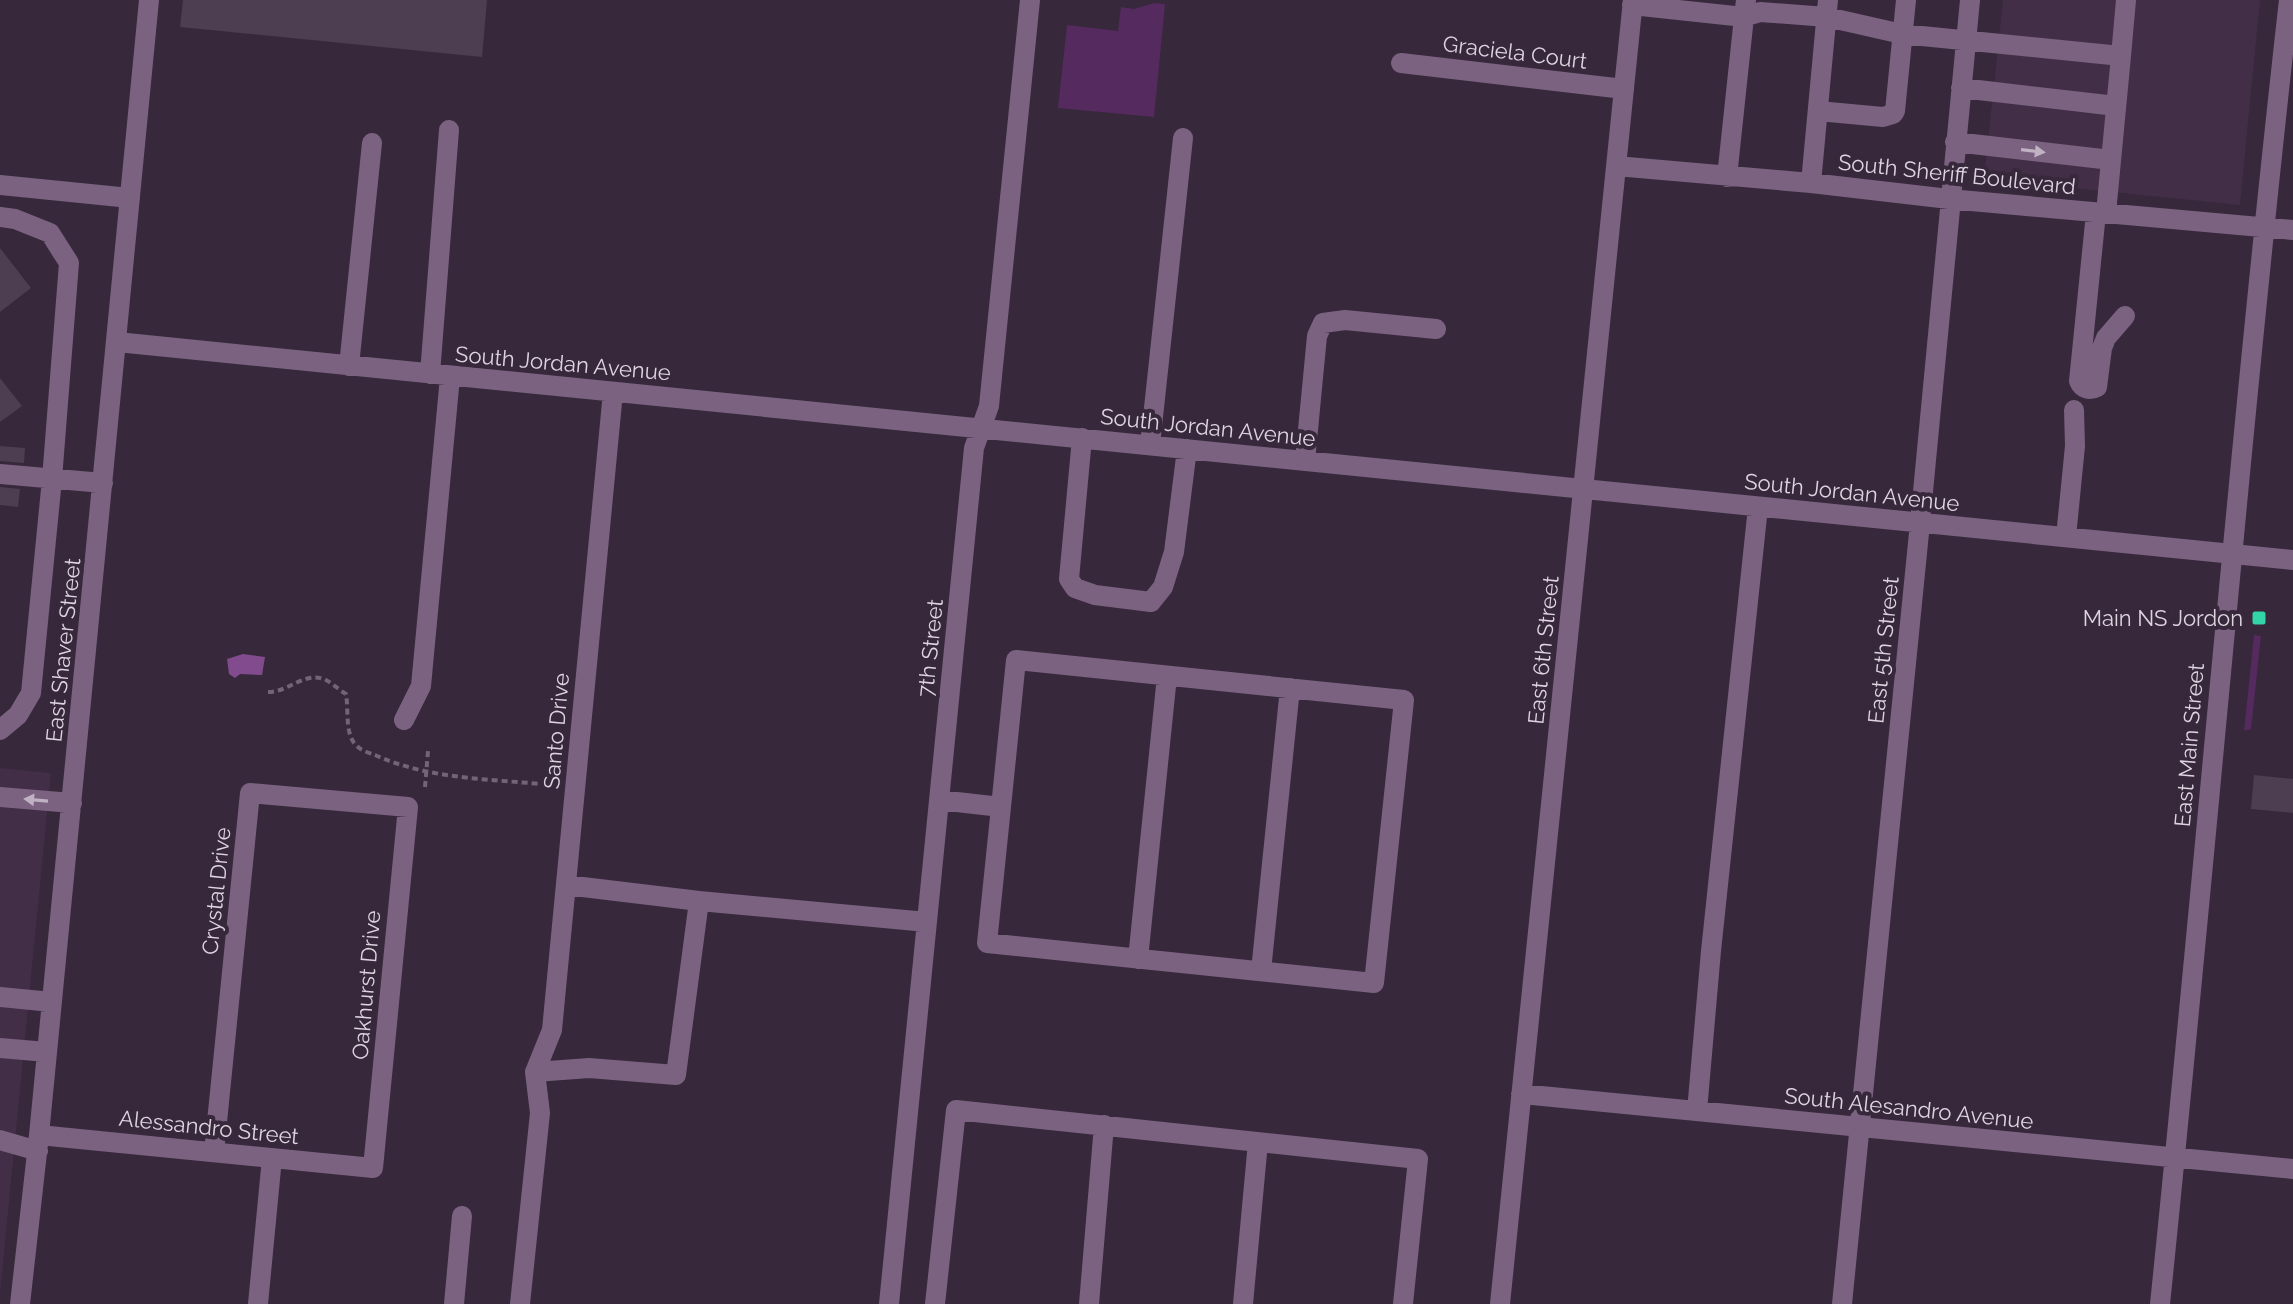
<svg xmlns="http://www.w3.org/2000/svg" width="2293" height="1304" font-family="Raleway,sans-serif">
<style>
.built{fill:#422e46}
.green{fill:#542a5f}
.water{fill:#814b8e}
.building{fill:#4d3e51}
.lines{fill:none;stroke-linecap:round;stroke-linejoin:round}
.path{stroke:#726575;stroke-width:4;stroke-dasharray:6 4;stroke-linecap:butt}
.minor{stroke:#7a6280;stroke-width:20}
.oneway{fill:#c0b2c3}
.poi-dot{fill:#32d4a8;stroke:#37283b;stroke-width:3}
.labels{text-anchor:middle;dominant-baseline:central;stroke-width:8;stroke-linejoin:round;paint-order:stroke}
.street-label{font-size:22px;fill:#ded4e0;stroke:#37283b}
.poi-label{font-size:22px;fill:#ded4e0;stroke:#37283b;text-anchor:end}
</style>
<rect width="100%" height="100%" fill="#37283b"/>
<path class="built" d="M2003,0h257l-20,205 -256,-26z
M0,768l51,5 -51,521z"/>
<path class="green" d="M1154,3l11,1 -11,113 -96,-9 9,-83 51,6 3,-24 13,2z
M2254,635l7,1 -10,93 -7,2z"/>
<path class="water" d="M243,654l22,3 -3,18 -22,-1 -5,4 -6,-4 -2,-15z"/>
<path class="building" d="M183,0h304l-5,57 -302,-30z
M0,248l31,40 -31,24z
M0,378l22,28 -22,16z
M0,446l25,2 -1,15 -24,-2z
M0,487l20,2 -2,18 -18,-2z
M2254,775l39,4v34l-42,-4z"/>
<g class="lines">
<path class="path" d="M268,692c21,0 35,-20 56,-13 7,3 15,11 22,15 3,17 -2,42 12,53 4,4 12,6 17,8 55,25 118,24 177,30
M425,787l3,-36"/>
<path class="minor" d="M1746,0l-2,17 16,-5 67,5 75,17 219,22 -15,157
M1632,5l112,12 -17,160
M2121,56l5,-56
M1401,63l223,26
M1961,88l155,18
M1818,111l65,6 10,-3 2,-3 11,-111
M1955,142l156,18
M1616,166l195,17 138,16 344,31
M1811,183l17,-183
M0,185l130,13
M2096,213l-17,168c3,8 11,10 18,6l5,-39 4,-10 19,-22
M0,217l15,2 35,14 19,30 -17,216 -21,214 -13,22 -18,15
M117,342l2176,218
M349,366l23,-223
M430,374l19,-244
M1082,438l-13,141 6,9 20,7 56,7 12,-15 11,-35 13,-103
M1150,445l33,-307
M1305,461l12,-125 6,-13 22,-3 91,9
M0,474l103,9
M2066,537l9,-91 -1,-36
M404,720l17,-34 29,-309
M0,797l72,6
M939,800l62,7 -14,136 387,40 30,-283 -388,-40 -15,147
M699,901l228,21
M1138,959l29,-283
M1261,971l29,-283
M0,997l52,5
M0,1048l47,4
M535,1072l54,-4 87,7 23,-174 -133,-16
M1521,1094l772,75
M1697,1111l14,-160 47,-444
M39,1135l334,33 35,-361 -158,-14 -36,359
M0,1140l38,11
M20,1304l19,-169 110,-1135
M258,1304l14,-146
M454,1304l8,-88
M520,1304l20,-191 -5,-41 17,-42 61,-638
M889,1304l85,-856 15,-42 41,-406
M935,1304l21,-194 462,49 -15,145
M1089,1304l15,-179
M1243,1304l15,-162
M1500,1304l133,-1304
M1842,1304l78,-781 50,-523
M2160,1304c45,-435 80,-870 129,-1304"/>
</g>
<defs><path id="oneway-solid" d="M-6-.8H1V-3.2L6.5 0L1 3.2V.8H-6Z" transform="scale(2)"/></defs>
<g class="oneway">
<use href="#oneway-solid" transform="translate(2033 151) rotate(7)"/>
<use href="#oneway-solid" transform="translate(36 800) rotate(-175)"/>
</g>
<rect class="poi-dot" x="2251" y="610" width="16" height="16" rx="4"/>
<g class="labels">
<g class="street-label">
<text transform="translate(1515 52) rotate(7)">Graciela Court</text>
<text transform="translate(1957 174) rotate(6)">South Sheriff Boulevard</text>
<text transform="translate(563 363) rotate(5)">South Jordan Avenue</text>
<text transform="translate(1208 427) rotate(6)">South Jordan Avenue</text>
<text transform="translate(1852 492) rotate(6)">South Jordan Avenue</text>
<text transform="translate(930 648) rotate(-84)">7th Street</text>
<text transform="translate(63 650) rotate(-84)">East Shaver Street</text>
<text transform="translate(1543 650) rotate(-84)">East 6th Street</text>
<text transform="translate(1883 650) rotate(-84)">East 5th Street</text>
<text transform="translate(556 731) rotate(-85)">Santo Drive</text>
<text transform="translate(2189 745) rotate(-85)">East Main Street</text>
<text transform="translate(216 891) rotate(-84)">Crystal Drive</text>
<text transform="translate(366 985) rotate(-85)">Oakhurst Drive</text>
<text transform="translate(1909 1108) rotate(6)">South Alesandro Avenue</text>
<text transform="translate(209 1127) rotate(6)">Alessandro Street</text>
</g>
<g class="poi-label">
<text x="2243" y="618">Main NS Jordon</text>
</g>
</g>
</svg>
